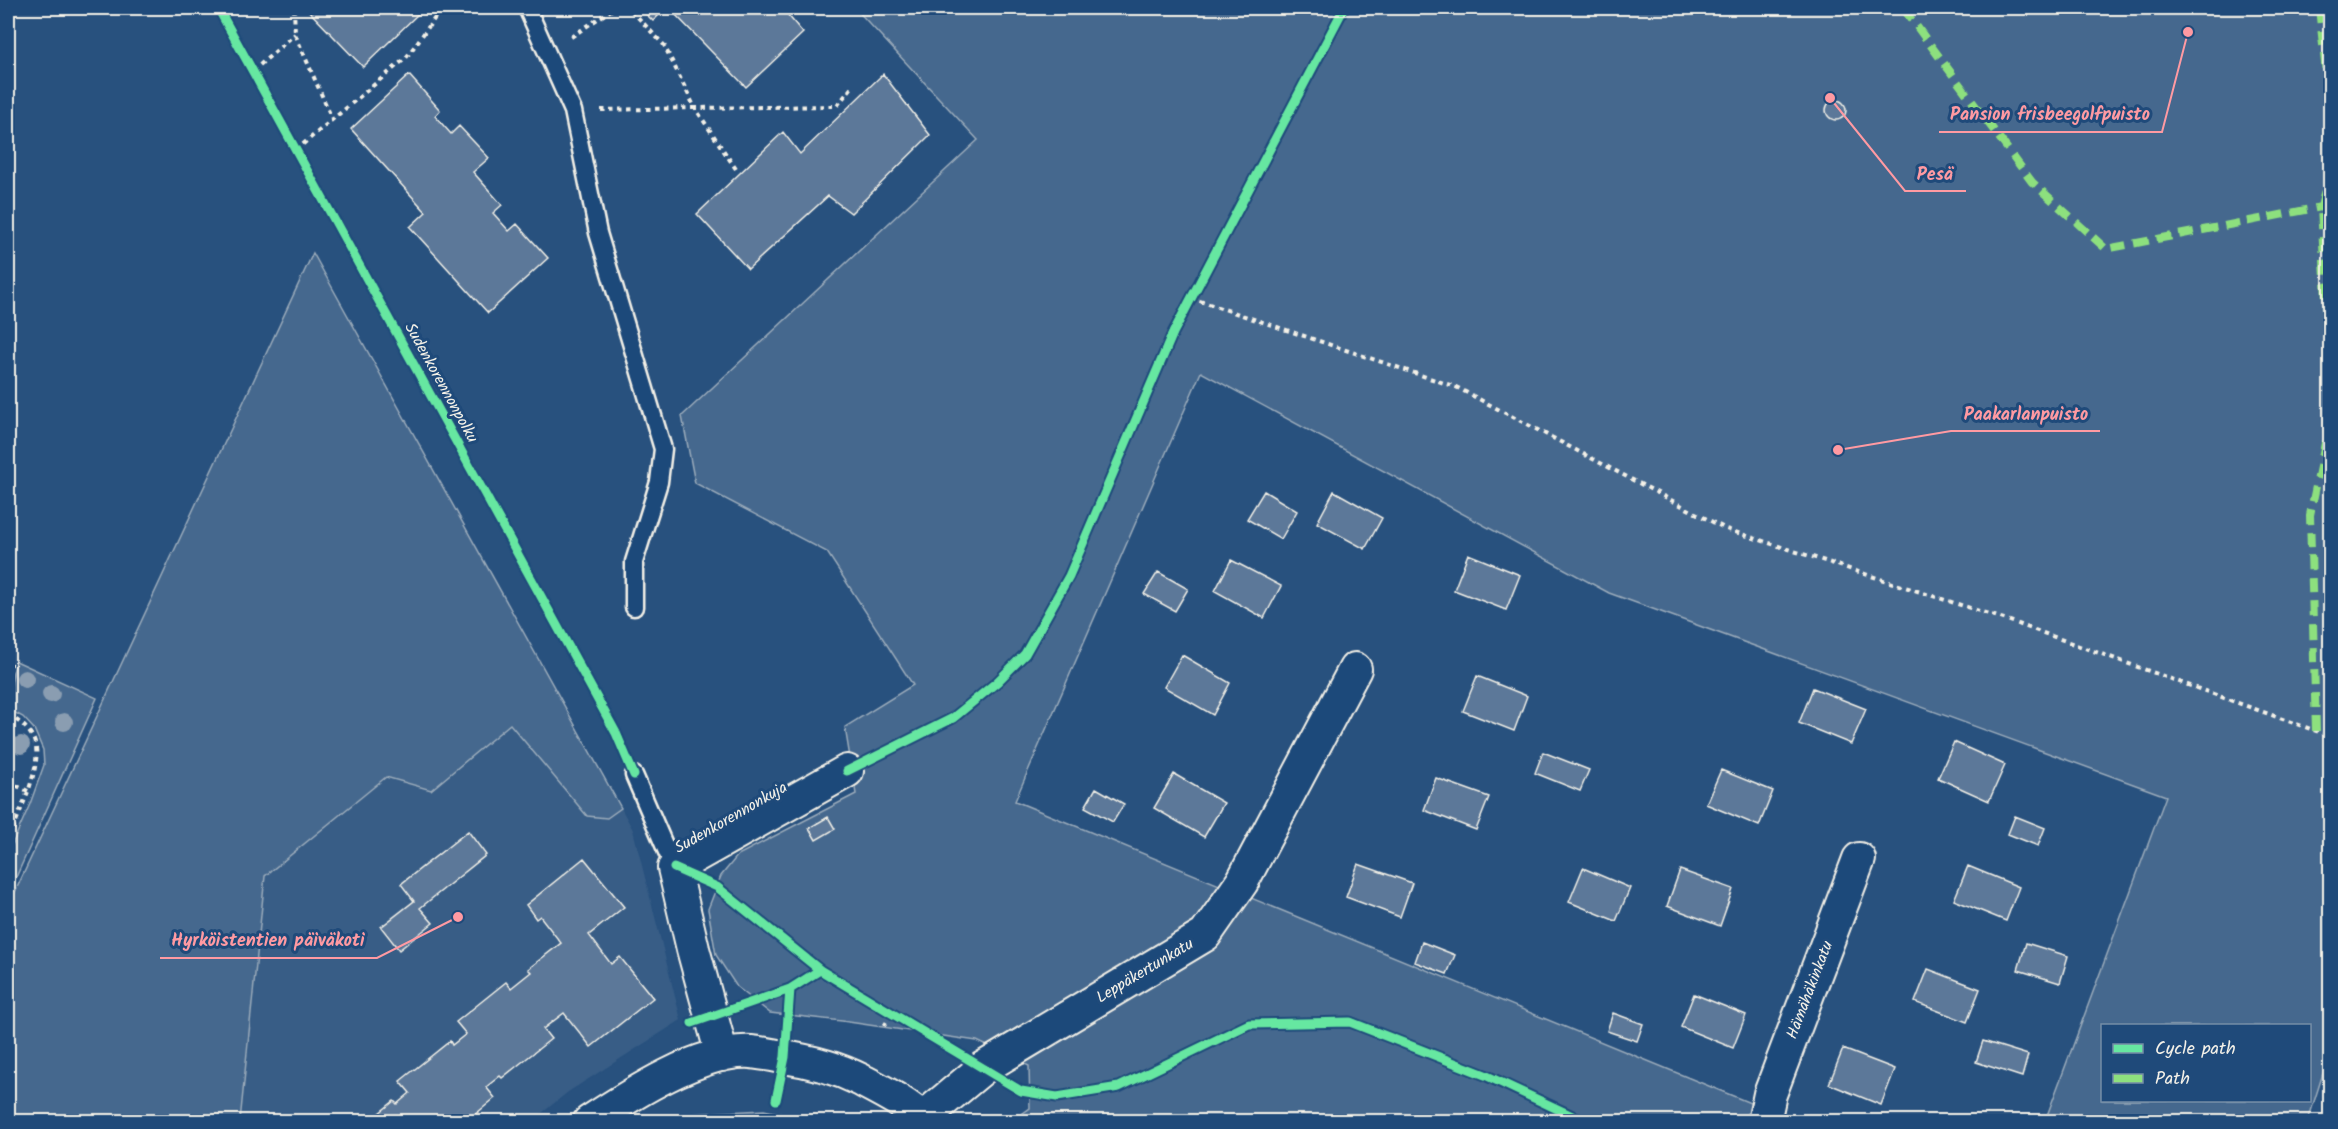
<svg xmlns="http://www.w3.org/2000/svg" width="2338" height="1129" font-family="Kalam,sans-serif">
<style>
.built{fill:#375d86}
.green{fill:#45688e;stroke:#9cacbb;stroke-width:1.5;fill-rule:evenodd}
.building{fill:#5b7899;stroke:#f4f1e8;stroke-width:1.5}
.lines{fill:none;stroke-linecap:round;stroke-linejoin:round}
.lane-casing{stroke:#f4f1e8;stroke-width:21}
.street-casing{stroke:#f4f1e8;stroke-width:36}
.path{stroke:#f4f1e8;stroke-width:4;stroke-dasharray:4.5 4.5;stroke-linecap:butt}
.lane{stroke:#1f4a7a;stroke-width:16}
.street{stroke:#1f4a7a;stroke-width:32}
.quiet{stroke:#8de07e;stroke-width:8;stroke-dasharray:15 8;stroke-linecap:butt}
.cycleway-casing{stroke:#1f4a7a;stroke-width:13}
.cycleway{stroke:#66e7a1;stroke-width:9}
.tree{fill:#8a9db1}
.labels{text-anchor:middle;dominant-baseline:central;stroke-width:6;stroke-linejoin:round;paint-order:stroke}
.street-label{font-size:16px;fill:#f4f1e8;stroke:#1f4a7a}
.leader{fill:none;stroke:#ff9aa2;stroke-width:2}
.callout-dot{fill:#ff9aa2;stroke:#1f4a7a;stroke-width:2}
.callout-label{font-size:18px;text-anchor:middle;font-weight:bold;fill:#ff9aa2;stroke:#1f4a7a;stroke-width:6;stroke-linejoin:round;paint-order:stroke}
</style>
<rect width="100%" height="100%" fill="#28517e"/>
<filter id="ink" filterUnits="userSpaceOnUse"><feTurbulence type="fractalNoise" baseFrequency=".0167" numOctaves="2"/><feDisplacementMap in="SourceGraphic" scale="12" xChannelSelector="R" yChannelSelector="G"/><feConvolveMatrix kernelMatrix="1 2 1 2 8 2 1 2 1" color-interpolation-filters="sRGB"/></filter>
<g filter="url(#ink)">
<path class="built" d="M510,723l77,93 20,2 14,-10 12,22 48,190 -113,72 -36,29 -292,1 25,-246 121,-99 45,13z"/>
<path class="green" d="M855,8h1475v1043l-22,70h-263l121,-325 -557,-203 -408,-221 -186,429 779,320h-782l18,-13 -1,-42 -52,-25 -135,-20 -72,-8 -33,-26 -21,-32 -8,-46 13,-33 17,-21 118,-61 -11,-67 68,-42 -86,-133 -132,-69 -13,-67 296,-276zM2102,1026h208v74h-208z
M313,253l308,555 -14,10 -20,-2 -77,-92 -79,66 -45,-13 -121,99 -25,245h-232v-214z
M16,661l81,37 -89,197v-41l22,-50 14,-39 -1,-15 -9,-21 -11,-12 -15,-8v-13z
M764,1110l51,11h-114l-14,-7z"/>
<path class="building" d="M306,8h107l5,6 -55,53z
M640,8h26l-13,13z
M669,8h113l21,25 -57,54z
M883,74l47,61 -79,78 -23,-17 -80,73 -51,-55 86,-82 17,22z
M409,75l31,35 -5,6 16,18 8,-8 30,32 -16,14 29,33 -9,8 16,18 8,-7 31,34 -60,55 -78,-86 16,-15 -75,-83z
M1826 110a10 10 0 1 1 20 0a10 10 0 1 1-20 0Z
M1264,491l33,20 -16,28 -34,-20z
M1334,491l48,27 -17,31 -48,-26z
M1468,554l52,21 -14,35 -52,-20z
M1231,560l50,26 -17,32 -49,-27z
M1158,572l30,17 -13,22 -31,-17z
M1182,655l48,28 -17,32 -49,-28z
M1477,676l50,20 -13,35 -51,-20z
M1813,688l53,21 -15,35 -52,-21z
M1954,742l51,23 -16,36 -51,-23z
M1543,752l46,18 -9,21 -45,-18z
M1721,770l52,21 -14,35 -53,-22z
M1174,774l50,29 -20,34 -50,-29z
M1436,778l53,19 -13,33 -52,-20z
M1096,788l28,16 -11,18 -28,-15z
M2015,816l30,12 -7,18 -30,-12z
M828,817l7,12 -19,11 -7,-12z
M468,831l18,24 -66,53 13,15 -34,27 -18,-23 33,-26 -13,-17z
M584,858l40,49 -35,28 22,29 9,-7 33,41 -62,49 -27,-34 -21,16 8,10 -49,39 -2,-2 -14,11 9,11 -29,24h-98l26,-21 3,3 13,-11 -10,-12 50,-40 2,4 14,-11 -10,-12 50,-40 5,6 20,-16 -3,-3 33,-26 -21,-27 -4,3 -10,-14z
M1358,864l54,19 -12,34 -54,-20z
M1968,866l51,21 -13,34 -52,-21z
M1583,868l47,20 -14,33 -47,-19z
M1680,870l53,19 -13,37 -53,-20z
M1422,942l33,13 -8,19 -32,-12z
M2026,943l42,13 -8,27 -42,-13z
M1928,969l52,20 -13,33 -52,-20z
M1694,994l52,21 -13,33 -52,-21z
M1613,1013l30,11 -6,17 -30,-10z
M1983,1041l45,14 -6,22 -46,-15z
M1843,1049l52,20 -14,36 -52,-21z"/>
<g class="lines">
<g class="lane-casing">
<path id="lane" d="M527,8l46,103 25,122 65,216 -4,33 -25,80v45
M634,775l40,93"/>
</g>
<g class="street-casing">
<path id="street" d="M722,1055l-29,-106 -19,-81 173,-97
M589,1122c41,-27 112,-73 162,-70 11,1 21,3 32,5 29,4 52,10 78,23 23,12 47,24 65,42
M918,1122l65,-54 222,-133 37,-53 113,-213
M1764,1122l6,-28 89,-235"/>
</g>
<path class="path" d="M294,8l1,26 38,87
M571,37l43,-29
M253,71l42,-37
M601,110l94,-2 -31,-63 -35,-37
M296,150l110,-92 36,-50
M736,169l-41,-61 142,-2 15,-19
M1191,298l265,89 270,142 281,91 323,116
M8,663l3,2 -3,17
M8,715c35,19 32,40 21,74 -7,18 -14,35 -21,52
M8,782l20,9
M884,1026l8,-12"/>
<use href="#lane" class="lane"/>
<use href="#street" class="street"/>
<path class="quiet" d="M1903,8l129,174 74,67 215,-42
M2319,8l11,101
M2330,169l-9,38 9,161
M2316,731l-6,-216 20,-96"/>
<g class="cycleway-casing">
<path id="cycleway" d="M218,8l398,725 18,42
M847,771l106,-53 44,-36 28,-28 44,-78 104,-243 171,-325
M674,868l43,19 103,83 201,121 36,6 62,-10 130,-63 101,-2 135,53 100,47
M692,1023l98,-34
M776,1100l9,-43 5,-68 30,-19"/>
</g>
<use href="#cycleway" class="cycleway"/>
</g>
<g class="tree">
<circle cx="25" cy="679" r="9"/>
<circle cx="51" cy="694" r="9"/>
<circle cx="64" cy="722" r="9"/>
<circle cx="21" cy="745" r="9"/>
</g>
</g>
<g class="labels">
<g class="street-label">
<text transform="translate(441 383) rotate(61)">Sudenkorennonpolku</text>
<text transform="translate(731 818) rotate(-30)">Sudenkorennonkuja</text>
<text transform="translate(1145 971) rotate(-31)">Leppäkertunkatu</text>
<text transform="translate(1810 990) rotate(-69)">Hämähäkinkatu</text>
</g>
</g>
<path class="leader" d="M2188 32L2162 132H1939M1830 98L1905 191H1966M1838 450L1951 431H2100M458 917L377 958H160"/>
<g class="callout-dot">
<circle cx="2188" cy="32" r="6"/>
<circle cx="1830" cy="98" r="6"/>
<circle cx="1838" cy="450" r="6"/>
<circle cx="458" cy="917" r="6"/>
</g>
<g class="callout-label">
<text x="2050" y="120">Pansion frisbeegolfpuisto</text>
<text x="1935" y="180">Pesä</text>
<text x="2026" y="420">Paakarlanpuisto</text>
<text x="268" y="946">Hyrköistentien päiväkoti</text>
</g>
<rect width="2338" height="1129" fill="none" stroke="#1f4a7a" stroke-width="30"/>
<rect x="15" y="15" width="2308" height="1099" fill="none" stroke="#f4f1e8" stroke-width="2" filter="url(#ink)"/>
<rect x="2101" y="1024" width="210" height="78" fill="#1f4a7a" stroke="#748da6" stroke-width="1.5"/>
<rect x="2113" y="1044" width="30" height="9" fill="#66e7a1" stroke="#748da6" stroke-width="1.5"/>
<text x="2155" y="1054" font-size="18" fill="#f4f1e8">Cycle path</text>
<rect x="2113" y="1074" width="30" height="9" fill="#8de07e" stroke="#748da6" stroke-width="1.5"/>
<text x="2155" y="1084" font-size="18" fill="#f4f1e8">Path</text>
</svg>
